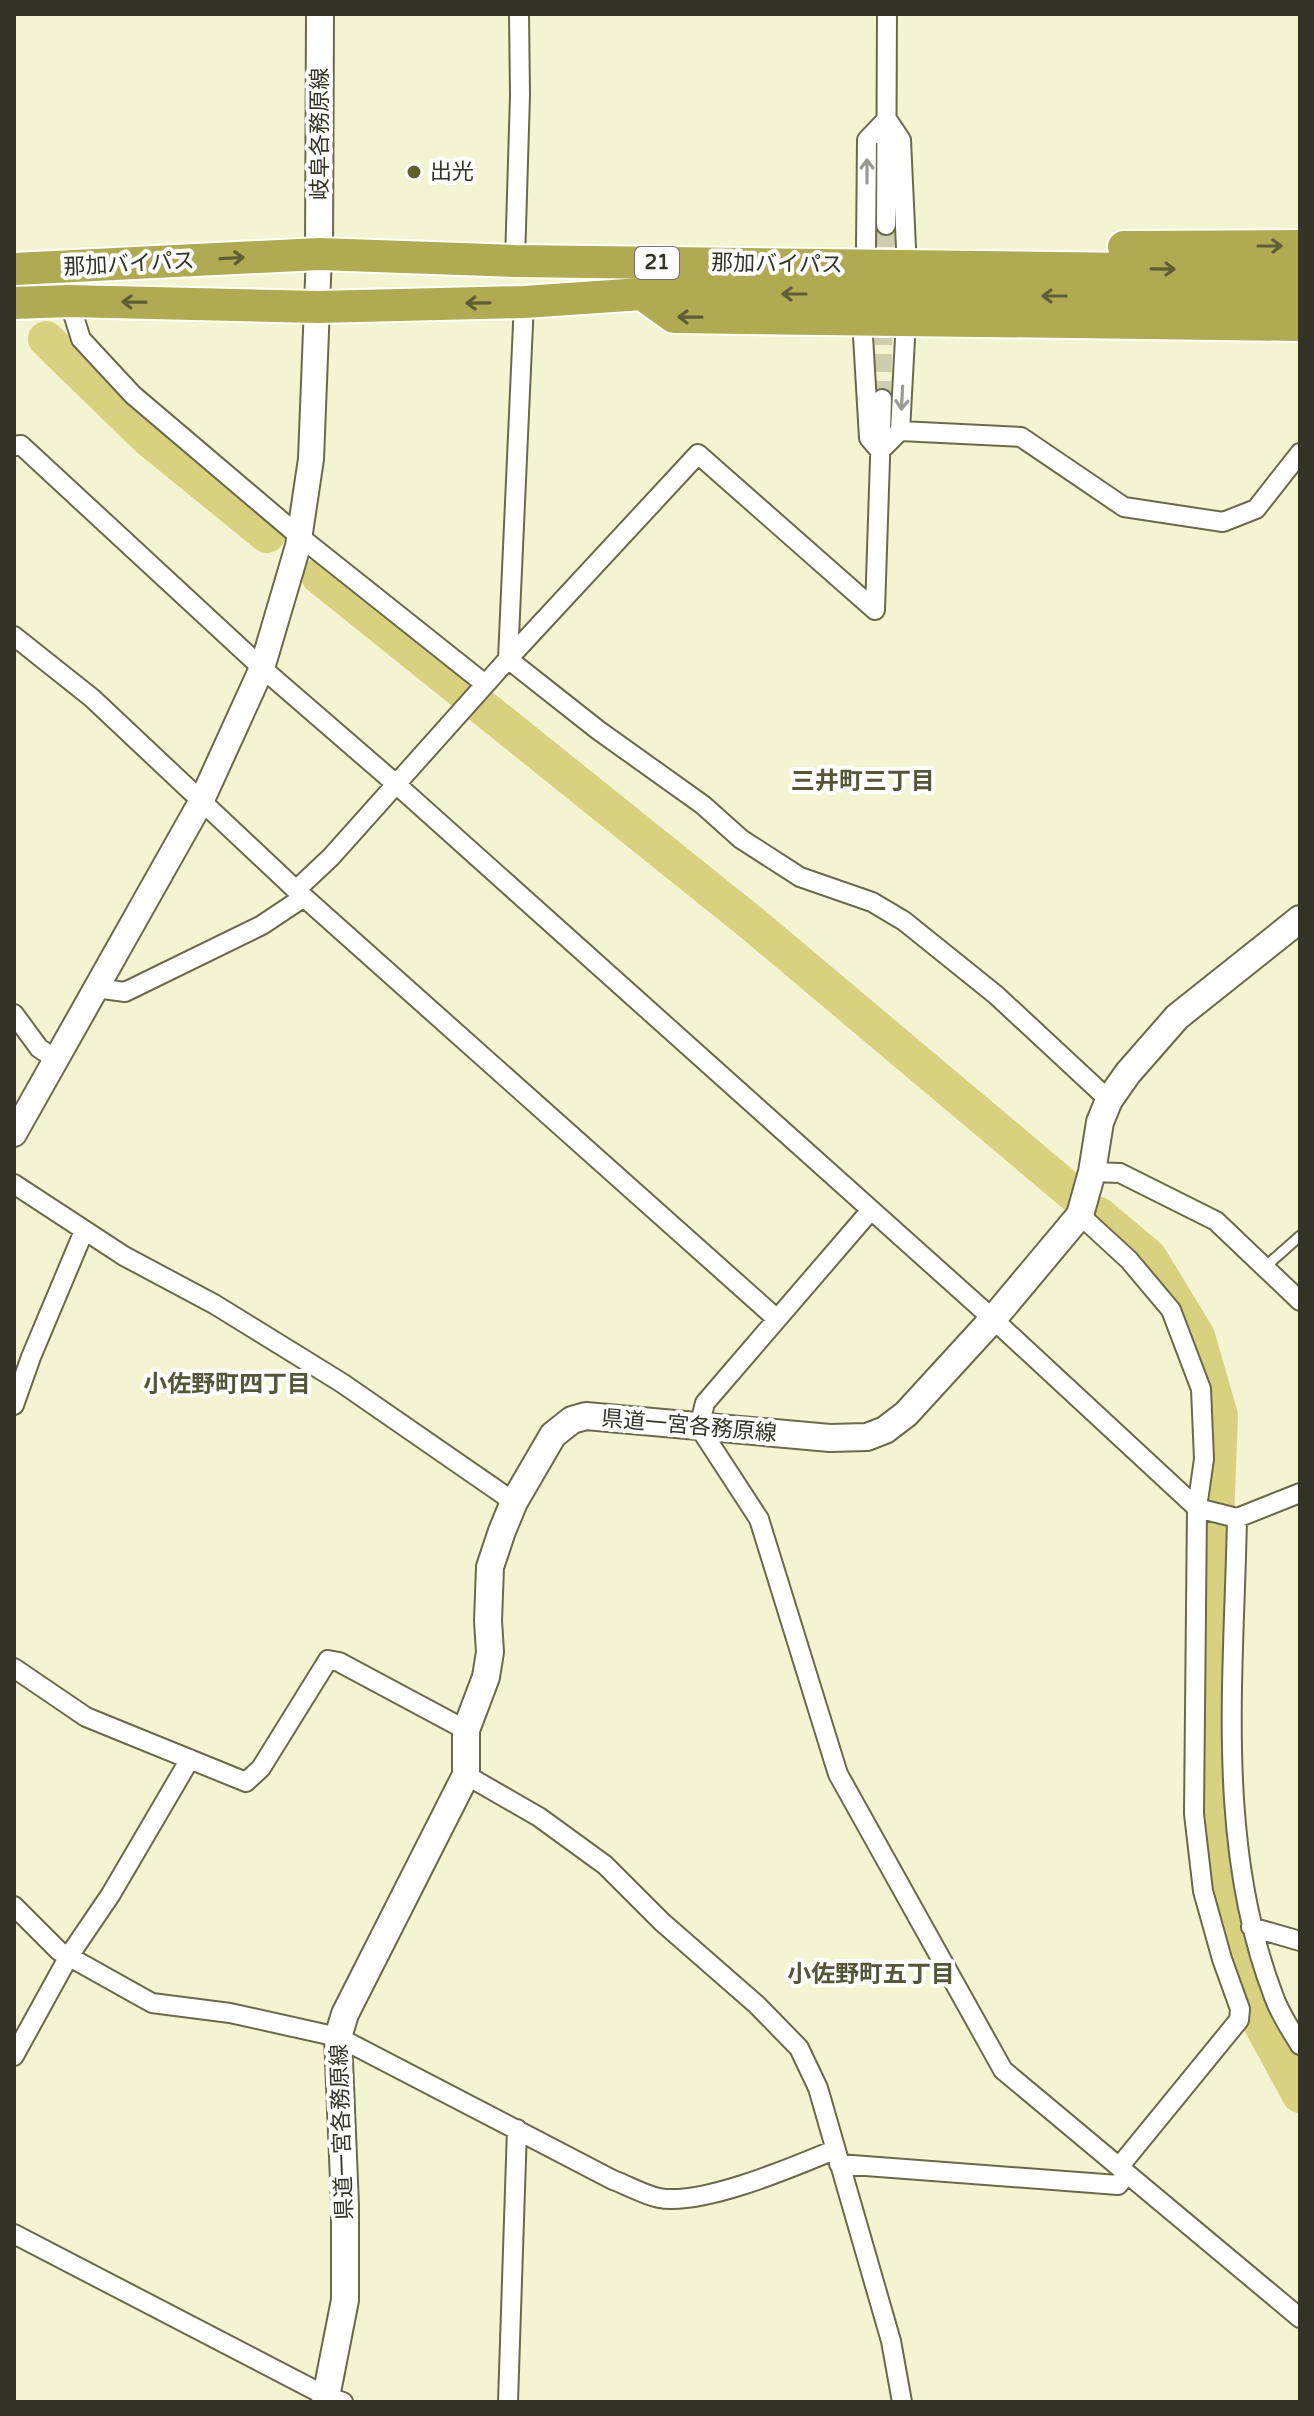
<svg xmlns="http://www.w3.org/2000/svg" width="1314" height="2416" font-family="'Varela Round','Noto Sans JP',sans-serif">
<style>
.lines{fill:none;stroke-linecap:round;stroke-linejoin:round}
.river{stroke:#d8d280;stroke-width:36}
.minor-tunnel{stroke:#cecdb0;stroke-width:18;stroke-dasharray:18 9;stroke-linecap:butt}
.service-casing{stroke:#6a694b;stroke-width:13}
.minor-casing{stroke:#6a694b;stroke-width:22}
.tertiary-casing{stroke:#6a694b;stroke-width:28}
.secondary-casing{stroke:#6a694b;stroke-width:30}
.trunk-casing{stroke:#fff;stroke-width:36}
.service{stroke:#fff;stroke-width:9}
.minor{stroke:#fff;stroke-width:18}
.tertiary{stroke:#fff;stroke-width:24}
.secondary{stroke:#fff;stroke-width:26}
.trunk{stroke:#b0aa53;stroke-width:32}
.oneway{stroke:#9a9993}
.oneway2{stroke:#5f5d36}
.poi-dot{fill:#625e2a;stroke:#fff;stroke-width:3}
.labels{text-anchor:middle;dominant-baseline:central;stroke-width:8;stroke-linejoin:round;paint-order:stroke}
.shield{fill:#fff;stroke:#717068;stroke-width:2}
.shield-label{font-size:20px;font-weight:bold;fill:#343327}
.street-label{font-size:22px;fill:#343327;stroke:#fff}
.poi-label{font-size:22px;fill:#343327;stroke:#fff;text-anchor:start}
.neighbourhood-label{font-size:24px;font-weight:bold;fill:#565538;stroke:#fff}
</style>
<rect width="100%" height="100%" fill="#f5f4d2"/>
<g class="lines">
<path class="river" d="M46,339l103,100 118,96
M319,576l435,349 321,270
M1099,1215l50,42 48,79 23,80 -7,181 1,203 16,123 29,97 41,75"/>
<path class="minor-tunnel" d="M885,274l1,-49
M882,399l2,-87"/>
<g class="service-casing">
<path id="service" d="M1265,1267l35,-31"/>
</g>
<g class="minor-casing">
<path id="minor" d="M886,225l1,-211
M866,249l1,-109 20,-21 14,21 5,108
M515,261l5,-166 -1,-81
M69,301l12,38 52,56 166,141 186,148
M862,319l7,119 11,13 20,-20 6,-111
M900,431l121,6 103,70 99,15 33,-13 44,-56
M14,446l7,-1 241,223 134,116 597,535 204,189 40,10 63,-25
M875,610l-177,-156 -190,205 90,71 105,75 38,34 59,38 72,25 32,19 92,74 113,105
M875,610l7,-211
M14,636l78,62 204,192 481,429
M296,890l35,-33 177,-198 16,-357
M96,988l29,4 137,-67 42,-28
M14,1014l25,34 16,11
M1092,1172l28,1 96,48 84,80
M14,1184l110,72 90,48 128,79 172,119
M871,1210l-166,193 -6,24 60,92 79,255 165,296 297,248
M1080,1215l49,45 42,50 30,79 3,70 -7,49 -3,306 9,77 19,68 18,50 -1,11 -120,147
M14,1405l17,-48 53,-126
M1237,1518c-3,160 -22,326 37,479 6,17 17,33 26,48
M14,1668l72,49 160,65 15,-14 67,-108 11,2 127,68
M466,1775l73,42 66,48 57,57 95,83 42,43 19,40 73,253 11,61
M14,1906l45,45 93,52 78,10 108,24 275,143c14,5 31,15 46,18 43,8 134,-31 175,-48
M1251,1927l49,14
M14,2056l55,-100 42,-62 79,-135
M839,2164l279,21 9,-11
M14,2234l312,162 17,6
M508,2402l9,-273"/>
</g>
<g class="tertiary-casing">
<path id="tertiary" d="M14,1134l187,-332 61,-134 36,-122 13,-87 8,-205"/>
</g>
<g class="secondary-casing">
<path id="secondary" d="M319,254l1,-240
M325,2402l20,-102v-95l-7,-168 7,-23 121,-239v-45l20,-53 4,-25 -2,-31 2,-54 12,-36 12,-29 39,-67 19,-15 14,-4 244,22 37,-1 18,-7 21,-16 87,-95 87,-104 12,-43 8,-50 9,-22 19,-27 49,-56 123,-98"/>
</g>
<g class="trunk-casing">
<path id="trunk" d="M1124,247l176,-1
M14,269l305,-15 196,7 785,10
M642,294l32,23 626,8
M14,303l55,-2 249,6 206,-5 118,-8 658,3"/>
</g>
<use href="#service" class="service"/>
<use href="#minor" class="minor"/>
<use href="#tertiary" class="tertiary"/>
<use href="#secondary" class="secondary"/>
<use href="#trunk" class="trunk"/>
</g>
<defs><path id="oneway-shaft" d="M-6 0H5M1.5-3L5.5 0L1.5 3" fill="none" stroke-width="1.6" stroke-linecap="round" stroke-linejoin="round" transform="scale(2)"/></defs>
<g class="oneway">
<use href="#oneway-shaft" transform="translate(867 171) rotate(-90)"/>
<use href="#oneway-shaft" transform="translate(902 398) rotate(93)"/>
</g>
<g class="oneway2">
<use href="#oneway-shaft" transform="translate(1270 246)"/>
<use href="#oneway-shaft" transform="translate(232 258) rotate(-3)"/>
<use href="#oneway-shaft" transform="translate(1163 269) rotate(1)"/>
<use href="#oneway-shaft" transform="translate(794 294) rotate(-180)"/>
<use href="#oneway-shaft" transform="translate(1054 296) rotate(-180)"/>
<use href="#oneway-shaft" transform="translate(134 302) rotate(-179)"/>
<use href="#oneway-shaft" transform="translate(478 303) rotate(179)"/>
<use href="#oneway-shaft" transform="translate(690 317) rotate(-179)"/>
</g>
<circle class="poi-dot" cx="414" cy="172" r="8"/>
<g class="labels">
<rect class="shield" x="635" y="247" width="44" height="32" rx="6"/>
<g class="shield-label">
<text x="657" y="263">21</text>
</g>
<g class="street-label">
<text transform="translate(320 134) rotate(-90)">岐阜各務原線</text>
<text transform="translate(129 264) rotate(-3)">那加バイパス</text>
<text transform="translate(777 264) rotate(1)">那加バイパス</text>
<text transform="translate(689 1426) rotate(5)">県道一宮各務原線</text>
<text transform="translate(342 2132) rotate(-92)">県道一宮各務原線</text>
</g>
<g class="poi-label">
<text x="430" y="172">出光</text>
</g>
<g class="neighbourhood-label">
<text x="863" y="781">三井町三丁目</text>
<text x="227" y="1384">小佐野町四丁目</text>
<text x="871" y="1974">小佐野町五丁目</text>
</g>
</g>
<rect width="1314" height="2416" fill="none" stroke="#343327" stroke-width="32"/>
</svg>
